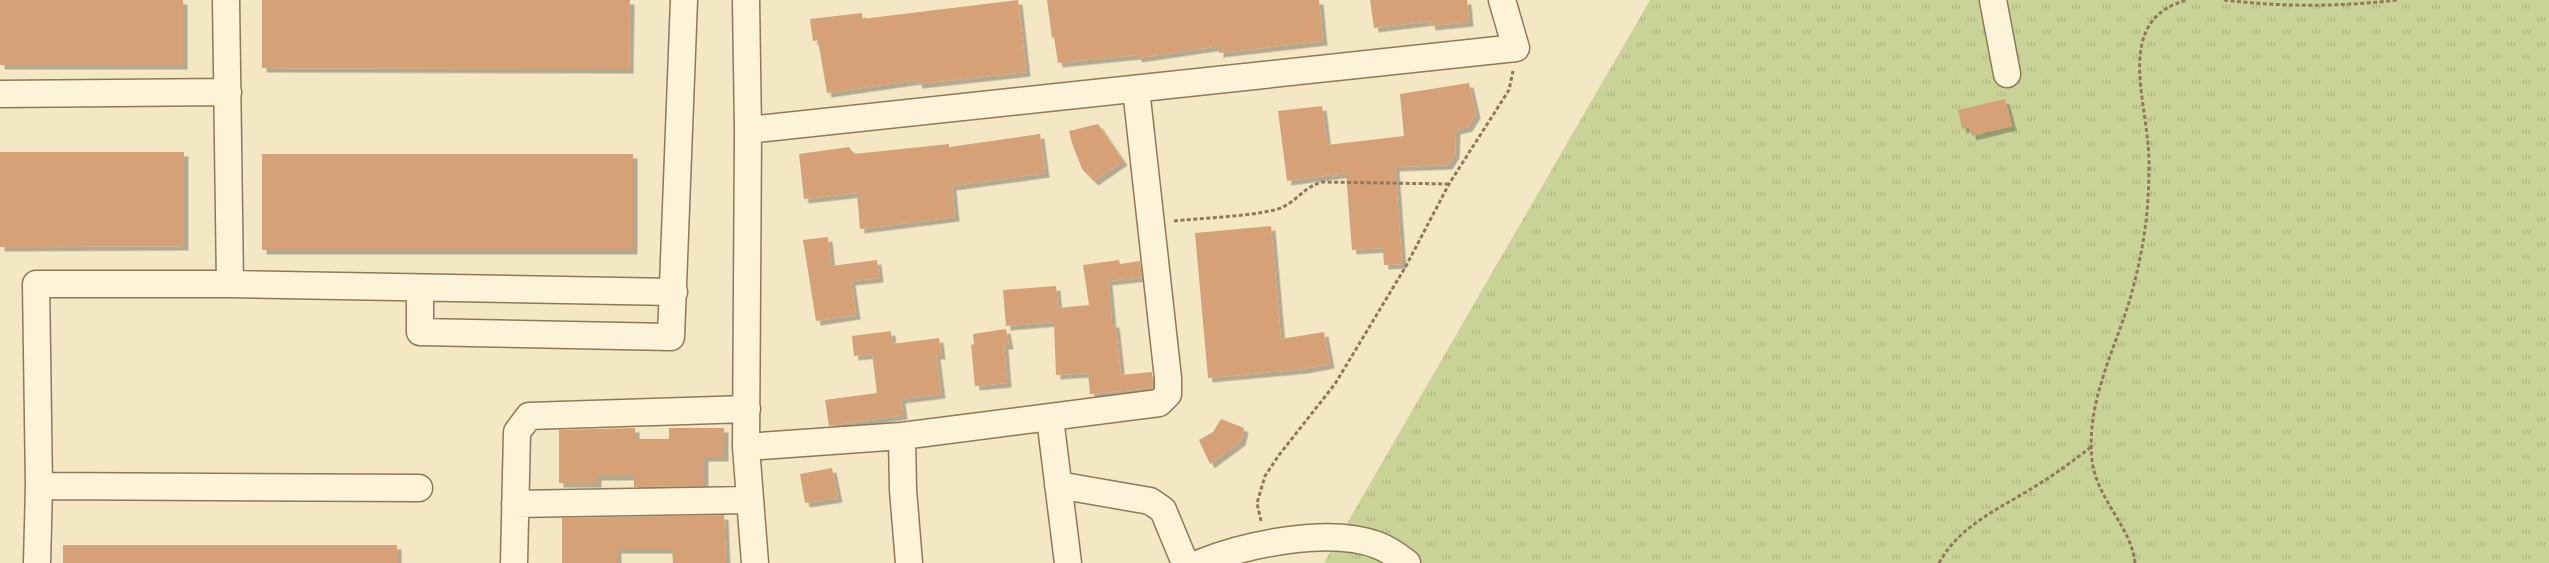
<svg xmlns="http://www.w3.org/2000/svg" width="2549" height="563" font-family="Literata,serif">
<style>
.grass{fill:url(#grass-tufts)}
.building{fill:#d6a176;filter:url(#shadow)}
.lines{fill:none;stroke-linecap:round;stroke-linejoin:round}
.minor-casing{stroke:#917858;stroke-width:29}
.path{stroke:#917858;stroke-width:3;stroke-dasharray:4 2.5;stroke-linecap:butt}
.minor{stroke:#fcf3d9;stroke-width:26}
</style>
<defs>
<pattern id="grass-tufts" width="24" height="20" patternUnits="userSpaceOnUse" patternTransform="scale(1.25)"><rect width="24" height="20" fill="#cad397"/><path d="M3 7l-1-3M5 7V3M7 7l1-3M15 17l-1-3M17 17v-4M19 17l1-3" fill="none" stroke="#afb582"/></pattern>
<filter id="shadow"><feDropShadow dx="4.5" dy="4.5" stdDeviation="0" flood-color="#0004"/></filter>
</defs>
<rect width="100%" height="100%" fill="#f3e7c4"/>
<path class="grass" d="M1650,0h899v563h-1225z"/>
<path class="building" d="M0,0h183v65h-183z
M262,0h368l-1,69 -367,-1z
M1018,0l8,72 -108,12 -1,-4 -90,13 -9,-53 -5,1 -3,-22 52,-6v6z
M1047,0h272l4,41 -104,12v-7l-82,12v-3l-79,8 -4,-26 -2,1z
M1370,0h97l2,22 -38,4 -1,-5 -56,7z
M1469,83l7,31 -8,13 -12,3 -1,24 -7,11 -53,2 7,97 -18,1 -1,-17 -31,2 -6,-77 -59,8 -9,-70 44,-5 5,39 77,-9 -4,-42z
M2005,99l7,27 -40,10 -3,-9 -7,2 -4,-19z
M1098,124l25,37 -29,20 -12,-12 -10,-26 -3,-12z
M1040,134l5,39 -93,13 3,31 -95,12 -3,-36 -53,6 -5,-45 50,-7 5,7 95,-10v3z
M0,152h184v94l-184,1z
M262,154h371v96h-371z
M1271,226l10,113 43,-7 6,32 -27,5 -95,9 -13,-145z
M828,237l3,29 46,-6 2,18 -28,3 5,34 -40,6 -13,-81z
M1119,260l1,4 20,-3 2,16 -34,4 4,42h3l6,52 31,-3 1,16 -63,6 -2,-21 -32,2 -2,-53 -48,4 -3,-36 53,-4 2,22 31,-3 -6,-40z
M1006,329l3,16h-5l3,38 -32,3 -4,-41 3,-1 -1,-10z
M891,331l1,13 47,-6 2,17h-5l5,39 -40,5 2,16 -74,11 -4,-26 52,-7 -5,-39 -18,2 -2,-20z
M1221,419l23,9 -3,13 -31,23 -11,-24 14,-8z
M635,428v11h34v-11h55v29h-20v29l-70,1v-11h-37v7h-38v-53z
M832,468l6,30 -33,5 -5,-29z
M724,515l2,48h-53l-1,-14h-55v14h-55v-45z
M63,545h334v18h-334z"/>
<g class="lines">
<g class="minor-casing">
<path id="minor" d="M226,0l4,284
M746,0l2,130 -2,317 9,116
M1993,0l14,74
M0,94l228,-2
M748,130l768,-82 -14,-48
M420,289v43l251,5 13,-337
M1050,418l18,145
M902,436l1,54 6,73
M746,447l156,-11 257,-33 9,-9v-16l-32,-289
M1058,485l92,16 13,9 22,53
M39,486l380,2
M515,504l235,-4
M37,563l2,-77 -3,-202h194l444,8
M514,563l3,-131 12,-16 218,-7
M1200,563c46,-19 130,-36 177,-18 11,4 21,11 30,18"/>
</g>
<path class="path" d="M2224,0c58,7 115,7 173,0
M1174,221c24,-3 91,-5 109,-14 16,-8 21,-20 39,-25l127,2
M1261,521l-4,-18 8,-27 14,-21 56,-71 71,-118 43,-82 60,-94 4,-19
M1939,563c21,-38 60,-54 95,-76 20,-12 39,-26 57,-40
M2135,563c-3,-35 -39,-65 -43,-103 -6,-58 22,-108 38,-161 9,-32 16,-66 18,-100 1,-21 2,-43 -1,-64 -5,-48 -27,-119 41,-135"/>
<use href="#minor" class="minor"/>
</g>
</svg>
